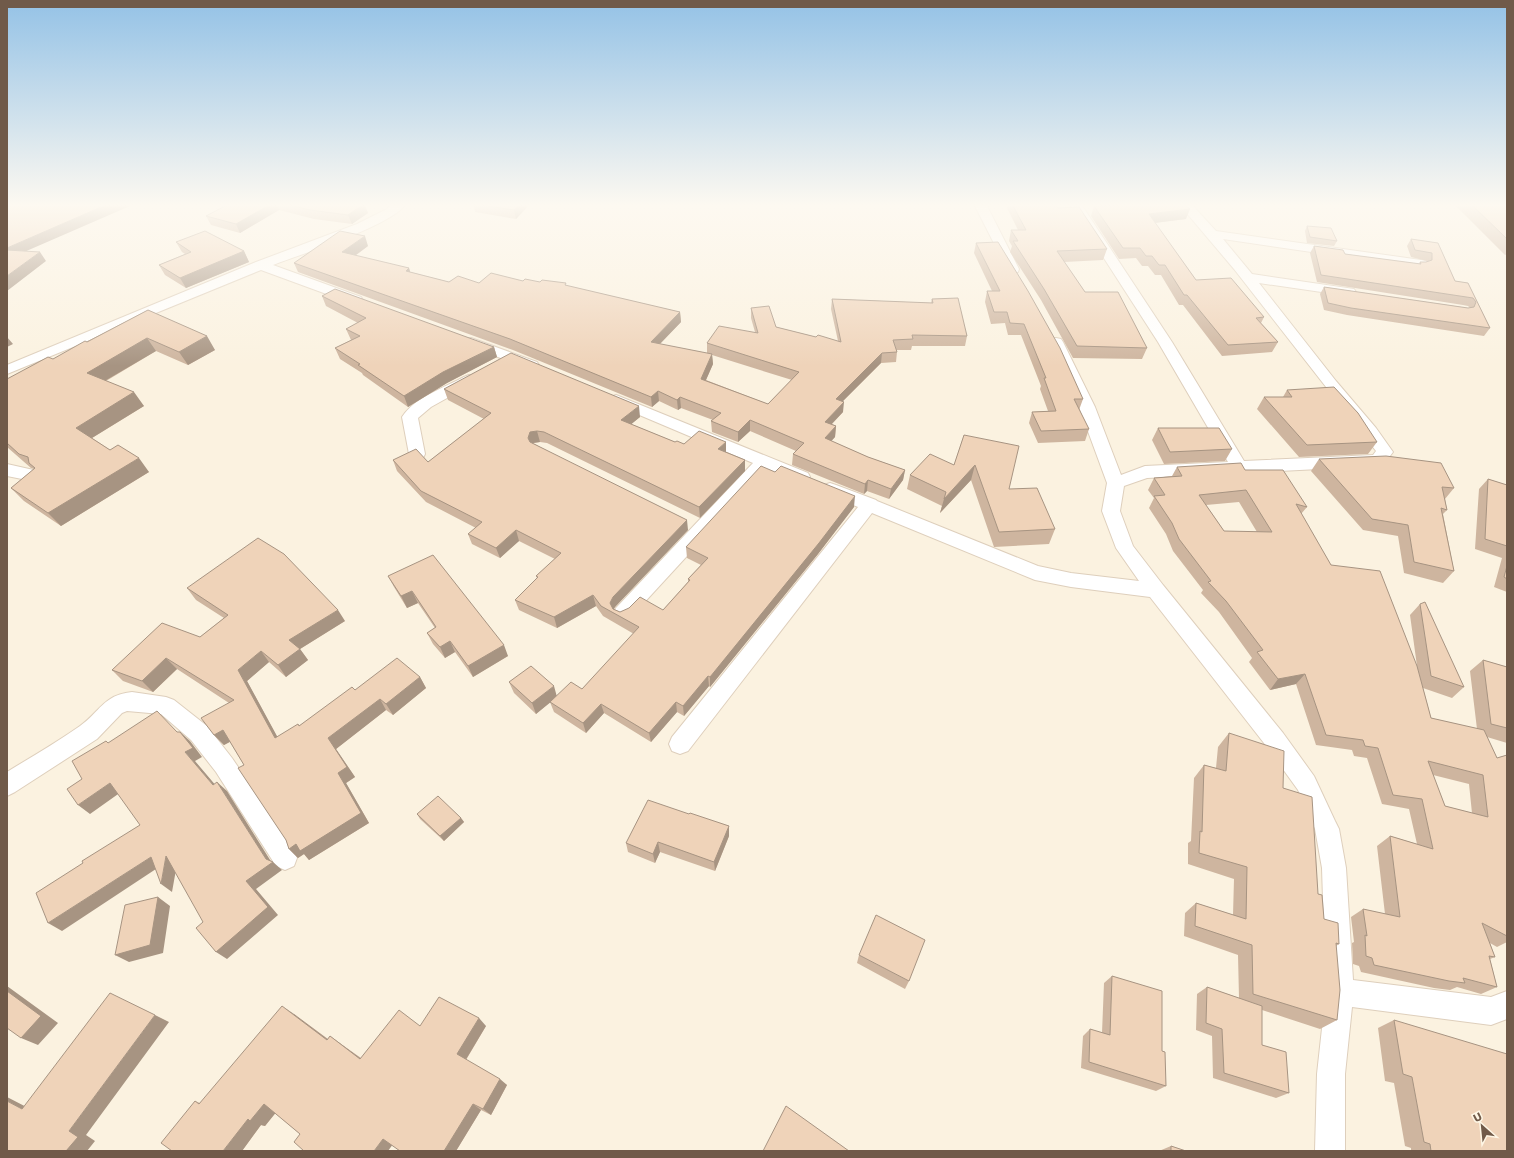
<svg xmlns="http://www.w3.org/2000/svg" width="1514" height="1158" font-family="'Golos Text',sans-serif">
<style>
.lines{fill:none;stroke-linecap:round;stroke-linejoin:round}
.minor-casing{stroke:#decfbc;stroke-width:2}
.minor{fill:#fff;fill-rule:evenodd}
.wall{fill:#ceb59f;fill-rule:evenodd}
.shaded-wall{fill:#a79482}
.building{fill:#efd3b9;stroke:#a79482;fill-rule:evenodd}
</style>
<rect width="100%" height="100%" fill="#fbf2e0"/>
<g class="lines">
<g class="minor-casing">
<path id="minor" d="M393,204h13c-15,22 -105,50 -133,61l88,32 2,3 -2,3h-10l-90,-33 -254,104v-9l249,-103 101,-38 28,-14z
M977,204h8l2,2 32,63 -1,3h-10l-1,-3 -32,-63z
M1069,204h12l91,138 72,119 129,-6 3,-4 -142,-182 -55,-65h12l25,27 205,29 5,1 1,3 -1,3 -5,1 -198,-29 29,35 102,15 2,3 -2,3 -5,1 -90,-13 77,98 40,47 17,24 -9,12 -6,2 -231,12 -23,8 -4,25 13,35 30,39 120,148 31,43 21,45 4,8 7,39 7,112 138,17 16,-6v28l-16,6 -139,-18 -7,67v77h-30l2,-77 9,-82 -4,-124 -7,-39 -17,-39 -31,-43 -117,-150 -79,-10 -36,-7 -163,-67 -184,238 -8,3 -8,-3 -3,-7 3,-7 186,-230 -34,-14 -3,-4 3,-4 6,-2 6,2 40,15 1,1 161,65 33,7 68,8 -23,-33 -14,-37 5,-28 -28,-76 -30,-65 2,-3 5,-1 5,1 2,3 32,65 26,68 24,-9 83,-4 -70,-120z
M471,338l66,24 2,3 -2,3 -5,1 -5,-1 -61,-23 -2,-3 2,-3z
M469,375l5,2 3,3 -3,3 -43,24 -13,11 7,36 -2,4 -6,1 -6,-1 -2,-4 -7,-37c13,-20 42,-29 62,-40z
M616,395l192,78 2,4 -2,4 -6,2 -35,-14 -137,149 -7,3 -7,-3 -3,-5 3,-5 137,-145 -142,-60 -3,-3 3,-3z
M7,464l31,7 2,4 -2,4 -6,2 -25,-5z
M132,692l34,5 8,3 33,26 25,32 62,92 3,8 -3,8 -9,4 -9,-4 -60,-94 -25,-32 -30,-26 -34,-3 -5,2 -25,26 -82,53 -8,4v-24c24,-15 49,-29 73,-46 20,-14 23,-31 52,-34z"/>
</g>
<use href="#minor" class="minor"/>
</g>
<path class="wall" d="M229,204h135l4,9 -16,11 -38,-5 -35,-9 -39,23 -29,-8 -5,-9z
M369,204h11l-3,2z
M458,204h72l-14,15 -41,-7 -1,-6 -15,-1z
M1008,204h48l2,4 49,41 -4,11 -39,2 21,30 62,56 -5,11 -69,-1 -32,-58 -31,-48 2,-6 -3,-5 2,-11h7l-11,-22z
M1108,204h76l2,15 -31,4 41,57 68,37 -3,6 17,19 -6,10 -50,4 -39,-51h-4l-18,-30h-6l-7,-9h-6l-6,-8 -17,1 -28,-43 3,-10h15z
M1446,204h61v50l-2,1 -50,-50z
M1307,226l30,15 -3,5 -27,-3 -2,-12z
M1411,239l27,4 17,38 13,2 22,45 -6,8 -137,-21 -23,-5 -4,-16 4,-7 144,21h2l-2,-2 -5,-1 -146,-23 -7,-29 4,-7 31,8 74,10 1,-2h7v-1l-16,-4 -4,-11z
M176,242l68,9 5,11 -63,26 -21,-13 -6,-10 26,-11 -3,-2z
M976,243l107,156 -4,11 10,19 -4,12 -47,2 -9,-20 3,-11 16,-1 -8,-22 1,-3 -20,-51h-13l-3,-12 -14,1 -6,-22 2,-11h5l-18,-38z
M368,246l-13,10 54,12 1,4 39,10 30,1 44,-2 17,1 27,4 113,26 1,10 -21,22 47,9v-10l48,-11 -4,-14v-10l25,19 40,10 22,4 -7,-32 1,-10 99,4 1,-4 35,37 -2,10h-53l-1,4h-14v2l-1,10 -15,1 -38,38v11l-11,12 4,2 -1,11 -4,4 37,16 37,13 -2,10 -14,19 -22,-8 -3,3 -72,-29 1,-11 3,-3 -46,-20 -12,11 -26,-10 -1,-11 2,-1 -32,-12 -3,2 -19,-9 -7,6 -139,-57 -215,-78 -4,-9zM712,355l80,25 -24,24 -62,-24 7,-16z
M322,296l172,51 3,10 -50,26 -39,24 -45,-32 -1,-2 -22,-14 -5,-11 16,-8 -5,-11 12,-6 -32,-17z
M148,310l67,40 -27,15 -32,-14 -50,30 38,25 -52,32 18,12 39,22 -88,54 -37,-25 -13,-13 23,-19 -3,-1 -24,-21v-68l46,-20z
M444,389l196,28 -9,7 44,18 51,10 19,8v11l-45,47 -153,-75 -7,-1 -7,1 155,87 -73,77 -1,2 6,3 43,-2 25,-28v-3l13,-14 -14,-7 -1,-11 168,-40 -36,47 -108,133 -1,-1 -25,30 -7,-4 -26,30 -47,-29 -18,20 -32,-21 -4,-10 -14,12 -22,-21 -5,-11 48,14 25,-7 52,-55 -31,-18 -7,-10 -39,22 -38,-18 -4,-10 22,-22 -1,-2 19,-17 -36,-18 -19,17 -28,-14 -4,-10 8,-6 -50,-26 -29,-31 -4,-11 35,2 56,-43 -36,-19z
M1287,390l90,52 -9,12 -69,3 -42,-48 7,-12h19z
M1158,428l74,21 -7,12 -61,3 -12,-24z
M964,435l45,54 46,40 -6,15 -55,3 -23,-67 -31,33 2,-7 -35,-17 3,-14 44,-10z
M1319,459l135,29 -9,11 2,11 -4,4 11,57 -11,12 -39,-10 -6,-37 -35,-6 -52,-59z
M1177,467l68,3 62,37 -6,7 30,51 86,101 -7,-51 10,-11 44,83 -12,11 -29,-10 8,30 46,11 -7,-58 13,-11 24,7v76l-20,-6 10,21 10,-3v187l-10,5 -7,-4 5,14 -5,2 7,28 -16,7 -24,-7 -7,3 -16,-2 -73,-16 -2,-6 -6,-2 -1,-21 2,-1 -3,-25 12,-8 22,5 -8,-68 13,-10 27,8 -8,-35 -27,-5 -15,-46 -13,-2 -2,-6 -36,-5 -20,-61 -26,6 -21,-28 3,-4 -33,-46 -18,-19 2,-3 -30,-39 -7,-17 -17,-26 5,-10 -6,-8 6,-12 18,-2zM1239,502l18,30 -33,-1 -18,-26zM1433,775l36,9 3,29 -27,-7z
M1488,479l19,6v107l-13,-5 8,-29 -27,-9 4,-60z
M388,576l120,80 -35,21 -18,-25 -10,6 -12,-14 -6,-11 8,-5 -17,-25 -11,5 -13,-21z
M187,588l158,33 -45,28 8,11 -22,17 -17,-15 -22,19 30,56 22,-11 56,-36 65,-13 6,11 -33,27 -7,-5 -50,39 19,28 -9,6 23,40 -60,37 -5,-6 -6,4 -9,-9 -3,-9 -42,-75 -14,-23 -6,3 -10,-10 15,-32 -52,-34 -24,23 -30,-11 -11,-11 88,-33 24,-19 -28,-18z
M1229,733l54,55 35,106 6,25 15,25 -3,2 1,74 -17,9 -58,-19v35l27,48 -13,5 -63,-20 -1,-42 -16,-6 1,-36 10,-7 32,11 -1,-43 -54,-19 1,-23 11,-10 37,12 1,-36 -46,-15v-21l3,-2 3,-63 10,-13 12,3 2,-21z
M417,814l44,4 3,4 -20,19 -24,-22z
M689,814l40,12v10l-14,35 -55,-19 -5,11 -27,-11 -2,-9z
M859,955l50,26 -4,8 -48,-26z
M1112,976l50,75 4,35 -10,5 -75,-23 2,-32 7,-7 12,4 2,-50z
M294,1014l34,25 2,-3 11,8 20,14 59,-32h66l-20,34 41,25 -16,30 -10,-5 -25,41h-56l-8,-6 -92,-11 -25,-21 -10,13 -4,-1 -19,26 -47,-50 5,2z
M1394,1020l113,131h-96v-3l-6,-2 -11,-63 -9,-2 -7,-53z
M1171,1146l15,5h-27z"/>
<path class="shaded-wall" d="M108,204h21l1,2 -122,53 -1,-2v-9z
M271,204h5l3,6 -39,23 -4,-9z
M364,204l4,9 -16,11 -4,-9z
M520,204h10l-14,15 -2,-9z
M1190,209l-4,10 -41,5 4,-10z
M365,236l3,10 -22,16 -4,-10z
M244,251l5,11 -63,26 -6,-10z
M40,252l6,9 -39,30v-15z
M409,268l3,10 -6,-7z
M680,312l1,10 -29,30 -1,-10z
M207,336l8,14 -27,15 -9,-13z
M7,337l6,7 -6,3z
M147,338l9,13 -60,35 -9,-13z
M494,347l3,10 -50,26 -39,24 -4,-11 39,-24z
M882,353l-1,10 -46,46 1,-10z
M712,354l1,10 -11,25 -1,-10z
M658,391l1,10 -7,6 -1,-10z
M134,392l10,14 -57,35 -11,-13z
M680,397l1,11 -3,2 -1,-10z
M844,402l-1,10 -19,20 1,-10z
M639,406l1,11 -17,14 -2,-11z
M750,420v11l-12,11v-10z
M836,426l-1,11 -11,12 1,-11z
M537,431l3,11 -7,1 -2,6 -3,-11 2,-6z
M726,442v11l-8,-4z
M139,458l10,14 -88,54 -13,-13z
M745,460v11l-45,47 -1,-11z
M975,465l-4,15 -31,33 4,-14z
M905,470l-2,10 -14,19 2,-10z
M868,480l-1,11 -3,3 1,-10z
M855,496l-1,11 -36,47 -108,133v-10z
M687,520l1,10 -73,77 -3,5 -2,-9 3,-6z
M516,530l3,11 -19,17 -4,-10z
M412,591l6,12 -11,5 -6,-12z
M593,595l3,11 -39,22 -3,-11z
M338,610l7,11 -45,28 8,11 -22,17 -8,-12 11,-25z
M450,641l5,11 -10,6 -5,-11z
M504,645l4,11 -35,21 -5,-11z
M261,651l8,11 -22,19 37,68 -9,-11 -37,-68z
M166,658l11,11 -24,23 -11,-11z
M1305,674l-9,10 -26,6 8,-11z
M708,676l1,10 -25,30 -1,-10z
M420,677l6,11 -33,27 -7,-11z
M554,686l3,11 -21,17 -4,-11z
M380,699l6,11 -50,39 19,28 -9,6 23,40 -60,37 -5,-6 -6,4 -9,-9 49,-76 -10,-35z
M676,702l1,10 -26,30 -2,-9z
M601,704l3,9 -18,20 -3,-10z
M223,730l10,10 -9,5 -10,-10z
M180,732l10,9 12,16 -7,4 28,33 -10,-9 -28,-33z
M217,782l10,9 45,72 1,-1 9,8 -26,19 22,26 -51,44 -11,-7 30,-71 20,-22z
M110,783l11,9 -31,22 -12,-9z
M461,818l3,4 -20,19 -4,-5z
M729,826v10l-14,35 -1,-9z
M658,842l2,10 -5,11 -2,-9z
M166,856l11,8 -5,28 -11,-8z
M151,857l11,8 -100,66 -14,-8z
M158,897l12,9 -7,47 -34,9 -14,-7z
M7,986l51,37 -20,22 -17,-7 -14,-47z
M282,1006l12,8 44,33 -11,-7z
M155,1015l14,7 -83,113 9,6 -8,10h-21l3,-20z
M479,1018l7,8 -21,35 -8,-7z
M330,1036l11,8 30,22 -11,-7z
M500,1079l7,6 -16,30 -8,-6z
M7,1097l33,17 -18,-5 -15,-8z
M264,1104l14,6 -13,16 -4,-1 -19,26h-19l25,-32z
M473,1104l8,6 -25,41h-12z
M383,1139l10,5 -5,7h-14z"/>
<path class="building" d="M11,204h97l-101,44v-41z
M229,204h42l-35,20 -30,-8z
M286,204h78l-16,11 -38,-5z
M475,204h45l-6,6z
M1012,204h44l2,4 21,-1 28,42 -50,2 28,41h33l29,56 -70,-2 -33,-57 -31,-48h5l-7,-11h15z
M1120,204h64l6,5 -41,5 47,66 35,-2 33,39 -8,1 22,24 -50,3 -41,-50h-3l-19,-30h-6l-7,-9h-6l-6,-8h-17l-29,-42 28,-1z
M1471,204h36v35z
M1307,226l24,2 6,13 -27,-4z
M205,231l39,20 -64,27 -21,-13 32,-13 -15,-10z
M340,231l25,5 -23,16 67,16 -3,3 43,11 9,-6 21,7 12,-10 32,8 2,-2 15,3 2,-2 24,3 -1,2 115,27 -29,30 61,12 -11,25 67,25 31,-32 -92,-29 12,-17 39,7 -7,-25 18,-2 7,21 40,10 2,-2 23,7 -9,-43 101,4 -1,-4 26,-1 9,38 -55,-1 1,4 -20,1 4,12 -15,1 -46,46 8,3 -19,20 11,4 -11,12 43,19 37,13 -14,19 -23,-9 -3,4 -72,-30 11,-11 -54,-23 -12,12 -27,-11 10,-8 -41,-16 -3,3 -19,-9 -7,6 -141,-58 -216,-76z
M1411,239l27,4 17,38 13,2 22,45 -139,-20 -23,-5 -4,-16 144,21 6,-1 2,-5 -3,-4 -152,-23 -7,-29 29,4 2,4 76,10 -1,-2h6l6,-2v-7l-17,-3z
M998,242l30,49 32,57 23,51h-9l15,30 -48,2 -9,-19 24,-1 -12,-33h2l-22,-54 -14,-1 -3,-11h-13l-7,-21h13l-24,-48z
M7,250l33,2 -33,24z
M335,289l159,58 -51,25 -39,24 -46,-31 2,-1 -25,-16 25,-12 -14,-7 20,-11 -44,-22z
M148,310l59,26 -28,16 -32,-14 -60,35 47,19 -58,36 34,22 8,-5 21,13 -91,55 -37,-25 24,-20 -6,-5 -1,-6 -9,-3 -12,-11v-64l41,-22 5,2 32,-18 2,1z
M511,353l128,53 -18,14 54,22 2,-1 7,3 15,-13 27,11 -8,7 27,11 -46,47 -155,-75 -7,-1 -7,1 -2,6 2,4 157,78 -74,77 -3,6 3,6 7,3 9,-4 11,-11 23,13 27,-30 -2,-1 20,-21 -22,-11 75,-81 14,6 6,-6 74,30 -36,47 -109,134 -2,-1 -25,30 -7,-4 -27,31 -48,-29 -18,19 -33,-21 21,-20 11,7 57,-62 -38,-21 -8,-11 -39,22 -39,-17 23,-23 -2,-1 25,-23 -45,-23 -20,18 -28,-14 14,-12 -61,-31 -28,-31 23,-11 12,13 63,-49 -47,-24z
M1334,387l24,26 19,29 -70,3 -43,-48h28l-5,-7z
M1158,428h61l13,21 -62,3z
M964,435l55,11 -10,43 28,-1 18,41 -56,3 -24,-67 -31,34 2,-7 -36,-17 20,-21 24,11z
M1386,456l55,7 13,25 -12,-1 5,23 -6,-2 13,63 -40,-9 -6,-37 -36,-6 -53,-60z
M1241,463l4,7h38l24,37 -11,-3 35,61 49,6 37,95 14,52 53,12 13,28 10,-3v181l-25,-13 13,34 -6,-1 8,31 -34,-9 2,5 -16,-2 -75,-16 -2,-7 -6,-2 -1,-21 2,1 -4,-27 37,8 -10,-81 43,13 -11,-50 -29,-4 -15,-47 -13,-2 -2,-6 -37,-5 -21,-61 -27,5 -21,-27 6,-2 -37,-49 -18,-19 3,-1 -32,-42 -7,-16 -18,-27 11,-1 -11,-17 28,-2 -5,-9zM1246,490l26,42 -48,-1 -25,-36zM1428,761l55,14 5,42 -43,-11z
M1488,479l19,6v61l-22,-7z
M258,538l26,16 54,56 -49,30 11,9 -22,16 -17,-14 -23,19 37,68 23,-14 1,2 53,-39 3,3 42,-32 23,19 -34,27 -6,-5 -52,39 19,29 -9,6 23,40 -61,38 -4,-7 -7,5 -3,-9 -48,-72 6,-3 -21,-35 -9,5 -13,-17 33,-18 -68,-42 -24,23 -30,-11 50,-47 38,14 28,-22 -41,-27z
M433,555l71,90 -36,21 -18,-25 -10,6 -13,-14 9,-6 -24,-36 -11,5 -13,-20z
M1507,566v13l-3,-2z
M1425,602l39,85 -33,-11 -11,-72z
M1483,660l24,7v61l-16,-4z
M531,666l23,20 -22,17 -23,-21z
M157,711l20,21h3l13,16 -8,4 28,33 4,-3 49,77 7,3 -27,19 22,26 -52,45 -20,-24 7,-6 -37,-66 -5,28 -10,-27 -103,66 -12,-30 47,-30 -1,-2 58,-36 -30,-42 -32,22 -11,-16 15,-10 -10,-18 34,-20 2,2z
M1229,733l55,18 -1,37 29,9 6,97 4,1 2,24 14,4 1,21 -3,-1 4,47 -3,30 -84,-26 -1,-49 -57,-19 1,-23 50,16 1,-52 -48,-14 1,-22 2,1 2,-67 22,6z
M438,796l23,22 -21,18 -23,-22z
M648,800l41,14 1,-1 39,13 -15,36 -56,-20 -5,12 -27,-11z
M158,897l-8,48 -35,10 10,-50z
M876,915l49,25 -16,41 -50,-26z
M1112,976l50,15v60l3,1 1,34 -77,-24 1,-33 20,6z
M1207,987l55,19v39l24,7 3,41 -65,-20 -2,-44 -16,-6z
M7,991l34,25 -20,22 -14,-10z
M110,993l45,22 -86,116 9,6 -12,14h-59v-50l15,8z
M439,997l40,21 -22,36 43,25 -17,30 -10,-5 -29,47h-44l-17,-12 -9,12h-70l-10,-9 6,-8 -36,-30 -14,17 -2,-2 -25,32h-51l-11,-8 34,-42 4,3 83,-98 45,34 3,-4 30,23 39,-49 21,16z
M1394,1020l113,34v97h-76l-1,-7 -6,-2 -12,-65 -9,-3z
M786,1106l63,45h-86z
M1171,1146l15,5h-15z"/>
<linearGradient id="sky" x2="0" y2="1"><stop stop-color="#94c2e6"/><stop offset="0.56" stop-color="#fdf9f1"/><stop offset="1" stop-color="#fdf9f1" stop-opacity="0"/></linearGradient>
<rect width="1514" height="366" fill="url(#sky)"/>
<rect width="1514" height="1158" fill="none" stroke="#705a49" stroke-width="16"/>
<g transform="translate(1482 1126) rotate(333)" stroke="#fef6e5" stroke-width="3" paint-order="stroke">
<path d="M0-3L7 15L0 10L-7 15Z" fill="#705a49"/>
<text y="-6" font-size="11" font-weight="bold" text-anchor="middle" fill="#705a49">U</text>
</g>
</svg>
